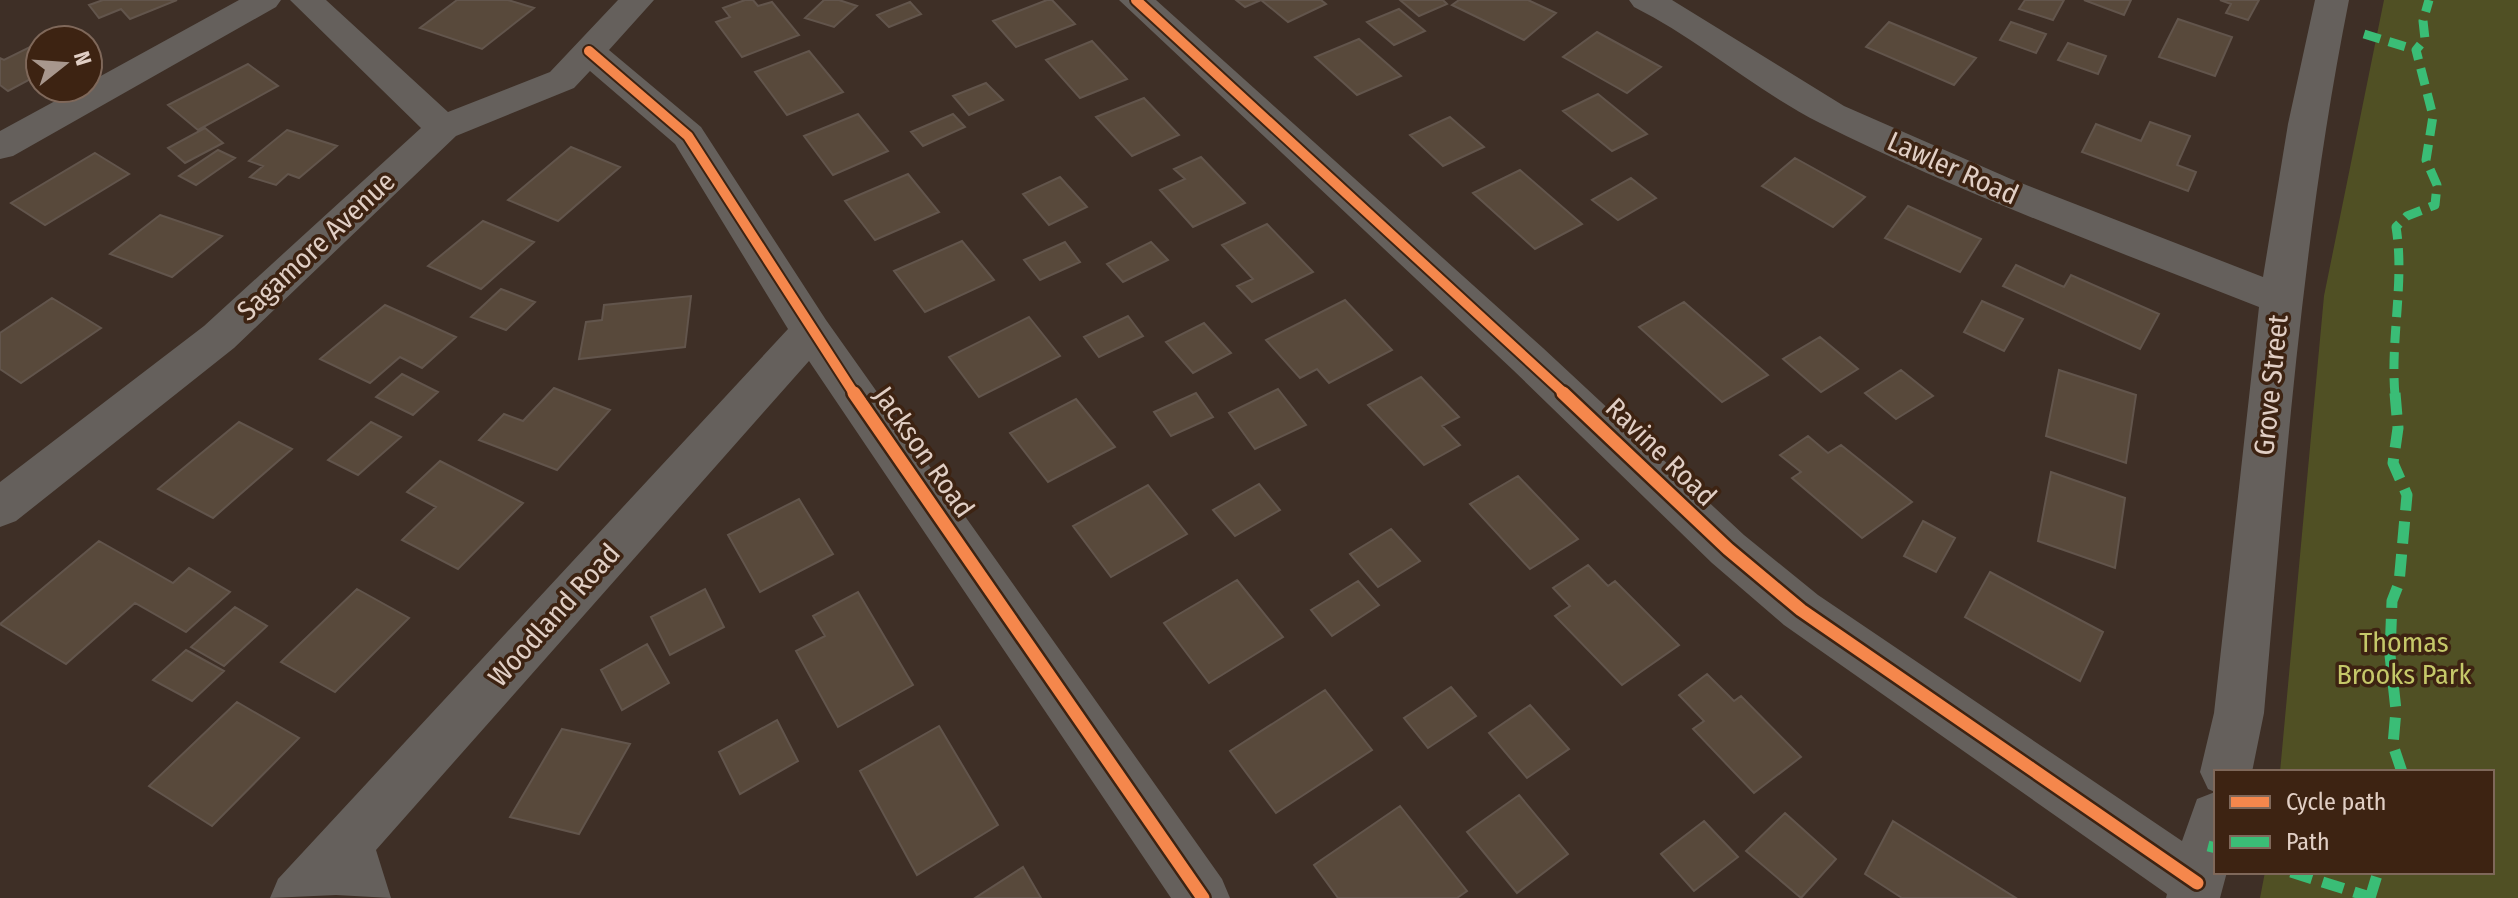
<svg xmlns="http://www.w3.org/2000/svg" width="2518" height="898" font-family="'Fira Sans Condensed',sans-serif">
<style>
.green{fill:#505024}
.building{fill:#58493b;stroke:#62554c;stroke-width:2}
.lines{fill:none;stroke-linecap:round;stroke-linejoin:round}
.minor{fill:#65605c;fill-rule:evenodd}
.quiet-far1{stroke:#3abd76;stroke-width:9;stroke-dasharray:17 9;stroke-linecap:butt}
.quiet{stroke:#3abd76;stroke-width:11;stroke-dasharray:22 11;stroke-linecap:butt}
.cycleway-far1-casing{stroke:#3d2312;stroke-width:14}
.cycleway-casing{stroke:#3d2312;stroke-width:18}
.cycleway-far1{stroke:#f5874c;stroke-width:10}
.cycleway{stroke:#f5874c;stroke-width:13}
.labels{text-anchor:middle;dominant-baseline:central;stroke-width:7;stroke-linejoin:round;paint-order:stroke}
.street-label{font-size:28px;fill:#e1cfc5;stroke:#3d2312}
.park-label{font-size:28px;fill:#c5c869;stroke:#3d2312}
</style>
<rect width="100%" height="100%" fill="#3e2f26"/>
<path class="green" d="M2384,0h134v898h-258l5,-26h227v-100h-212l44,-476z"/>
<path class="building" d="M103,0h74l-47,19 -9,-10 -22,9 -10,-13z
M457,0h51l26,8 -52,41 -62,-21z
M745,0h8l5,6 14,-4 27,33 -57,22 -26,-35 14,-5 -7,-9z
M824,0h15l18,6 -23,21 -29,-9z
M1047,0h5l23,24 -59,23 -23,-26z
M1236,0h85l5,4 -38,18 -27,-22 -16,7z
M1400,0h43l4,4 -28,12z
M1459,0h69l28,13 -32,27 -72,-35z
M2025,0h39l-11,20 -34,-11z
M2084,0h47l-7,15z
M2220,0h39l-11,20 -22,-7 5,-9z
M910,2l11,12 -32,13 -12,-12z
M1399,9l26,22 -31,14 -27,-23z
M2178,19l54,18 -17,39 -56,-19z
M1889,22l87,36 -22,27 -88,-38z
M2011,22l35,12 -10,19 -36,-13z
M61,31l16,9h-34z
M1597,32l64,35 -34,26 -64,-36z
M1359,39l42,37 -44,19 -42,-38z
M1092,41l35,38 -47,19 -34,-38z
M40,42v32l-32,17 -8,-6v-27l4,2z
M2068,43l38,13 -8,18 -40,-14z
M809,51l34,41 -56,23 -32,-43z
M248,64l30,22 -80,44 -30,-25z
M986,83l17,17 -34,15 -16,-19z
M1598,94l49,40 -35,17 -49,-40z
M1144,98l35,37 -47,21 -36,-39z
M858,114l30,37 -55,24 -29,-39z
M953,114l12,13 -42,19 -12,-14z
M1450,117l34,30 -41,19 -33,-31z
M2150,122l40,14 -13,29 19,7 -8,19 -106,-39 14,-28 45,17z
M205,128l18,15 -38,20 -17,-15z
M287,130l50,16 -38,32 -11,-4 -12,11 -26,-8 13,-11 -14,-5z
M571,147l49,20 -62,54 -50,-21z
M218,150l17,8 -39,27 -17,-9z
M95,153l34,21 -84,51 -34,-22z
M1201,157l44,46 -52,24 -33,-37 25,-11 -11,-10z
M1795,158l70,39 -32,30 -71,-41z
M1520,170l62,54 -47,25 -62,-56z
M908,174l31,38 -64,28 -30,-39z
M1060,177l27,30 -38,18 -26,-31z
M1631,178l25,20 -38,22 -26,-20z
M1908,206l73,33 -21,33 -75,-34z
M160,215l62,21 -50,41 -62,-23z
M483,221l51,21 -53,47 -53,-23z
M1267,224l46,48 -61,30 -15,-16 16,-7 -31,-34z
M962,241l32,39 -69,32 -31,-41z
M1065,242l15,20 -40,18 -16,-20z
M1151,242l17,18 -45,22 -16,-18z
M2016,265l48,22 7,-12 88,39 -19,35 -137,-63z
M501,289l34,13 -29,28 -35,-13z
M691,296l-6,51 -106,12 7,-37 16,-2 2,-15z
M52,298l49,30 -80,55 -21,-14v-36z
M1345,300l47,50 -63,33 -12,-14 -17,9 -34,-38z
M1982,301l41,18 -19,32 -40,-19z
M1684,302l84,73 -46,27 -83,-75z
M385,305l71,32 -34,31 -22,-11 -30,26 -50,-24z
M1128,316l15,20 -44,21 -15,-20z
M1029,317l31,39 -81,41 -30,-40z
M1204,323l27,30 -38,20 -27,-31z
M1820,337l38,32 -37,23 -38,-33z
M1901,370l32,26 -37,23 -31,-26z
M2059,370l77,25 -10,68 -80,-27z
M402,374l36,18 -25,23 -37,-18z
M1421,377l38,40 -17,9 18,19 -36,20 -56,-60z
M554,388l56,22 -53,60 -78,-30 25,-26 19,7z
M1278,389l28,36 -51,24 -26,-36z
M1196,393l17,24 -42,19 -17,-24z
M1076,399l39,48 -67,35 -38,-49z
M239,422l53,27 -79,69 -55,-29z
M371,422l30,15 -43,38 -30,-15z
M1808,436l20,17 13,-8 71,57 -50,36 -70,-60 9,-6 -21,-17z
M440,461l83,42 -65,66 -56,-29 34,-33 -29,-15z
M2051,472l74,26 -10,70 -77,-27z
M1518,476l60,63 -48,30 -60,-65z
M1259,484l21,26 -45,26 -22,-26z
M1148,485l39,49 -76,43 -38,-51z
M799,499l34,55 -73,38 -32,-57z
M1923,521l32,17 -19,34 -32,-16z
M1391,529l29,32 -42,26 -28,-33z
M99,541l74,42 16,-15 41,24 -44,40 -51,-29 -69,61 -66,-40z
M1588,565l20,21 7,-5 64,64 -57,40 -67,-69 15,-10 -17,-18z
M1990,572l113,60 -23,49 -115,-64z
M1237,580l46,57 -74,46 -45,-60z
M1358,581l21,24 -47,31 -21,-26z
M357,589l52,29 -74,74 -54,-30z
M705,589l19,38 -54,28 -19,-38z
M858,592l55,93 -75,42 -42,-76 29,-15 -12,-20z
M235,607l32,19 -43,40 -33,-19z
M647,644l22,39 -47,27 -21,-40z
M186,650l38,21 -32,30 -39,-21z
M1707,674l27,27 7,-5 60,61 -47,36 -61,-64 11,-8 -25,-26z
M1451,687l25,29 -48,32 -24,-30z
M1325,690l47,60 -96,63 -46,-62z
M237,702l62,36 -87,88 -63,-40z
M1530,705l39,44 -42,29 -38,-45z
M777,720l21,41 -58,33 -21,-42z
M939,726l59,99 -81,50 -57,-104z
M562,729l68,15 -51,90 -69,-17z
M1519,795l49,59 -51,39 -50,-61z
M1400,806l67,85 -10,7h-119l-24,-33z
M1785,813l51,46 -35,39 -55,-47z
M1704,821l34,36 -44,34 -33,-37z
M1893,821l123,77h-114l-37,-24z
M1023,867l18,31h-66z"/>
<g class="lines">
<path class="minor" d="M239,0h42l-5,7 -263,149 -13,3v-28l79,-43h9v-5z
M290,0h36l122,112 102,-40 68,-72h36l-45,50 92,77 125,193 396,559 8,19h-59l-362,-537 -433,489 15,48 -55,-3 -66,3 8,-19 510,-550 -113,-185 -85,-73 -16,17 -118,48 -222,212 -218,173 -16,6v-45l204,-156 217,-198z
M1119,0h37l387,348 201,187 74,60 364,246 15,-42 18,-7 -7,-3 -8,-17 14,-59 45,-406c-147,-58 -297,-113 -439,-184 -65,-33 -120,-83 -186,-116l-5,-7h43l172,106 167,73 252,98 25,-153 27,-124h34c-47,236 -64,474 -85,713l-12,59h-36v100h11l-7,26h-54l1,-4 -383,-269 -72,-62 -199,-193z"/>
<path class="quiet-far1" d="M2364,34l52,16
M2395,395c-5,-56 10,-113 1,-168l11,-11 28,-11 2,-20 -11,-25 7,-44 -17,-66 9,-11 -2,-18 6,-21"/>
<path class="quiet" d="M2395,393l3,35 -5,35 14,32 -8,88 -7,18 -2,54 6,55 -3,35 9,27
M2208,846l8,2
M2291,872l79,25
M2370,898l8,-26"/>
<g class="cycleway-far1-casing">
<path id="cycleway-far1" d="M1136,0l430,395
M589,51l99,85 167,259"/>
</g>
<g class="cycleway-casing">
<path id="cycleway" d="M854,393l349,505
M1563,393l165,156 73,61 396,273"/>
</g>
<use href="#cycleway-far1" class="cycleway-far1"/>
<use href="#cycleway" class="cycleway"/>
</g>
<g class="labels">
<g class="street-label">
<text transform="translate(1953 168) rotate(24)">Lawler Road</text>
<text transform="translate(316 246) rotate(-43)">Sagamore Avenue</text>
<text transform="translate(2271 385) rotate(-84)">Grove Street</text>
<text transform="translate(924 452) rotate(55)">Jackson Road</text>
<text transform="translate(1661 452) rotate(44)">Ravine Road</text>
<text transform="translate(554 615) rotate(-48)">Woodland Road</text>
</g>
<g class="park-label">
<text x="2404" y="642">Thomas<tspan x="2404" dy="32">Brooks Park</tspan></text>
</g>
</g>
<rect x="2214" y="770" width="280" height="104" fill="#3d2312" stroke="#7f685a" stroke-width="2"/>
<rect x="2230" y="796" width="40" height="12" fill="#f5874c" stroke="#7f685a" stroke-width="2"/>
<text x="2286" y="810" font-size="24" fill="#e1cfc5">Cycle path</text>
<rect x="2230" y="836" width="40" height="12" fill="#3abd76" stroke="#7f685a" stroke-width="2"/>
<text x="2286" y="850" font-size="24" fill="#e1cfc5">Path</text>
<g transform="translate(64 64) rotate(73)"><circle r="38" fill="#3d2312" stroke="#7f685a" stroke-width="2"/>
<path d="M0-6L14 30L0 20L-14 30Z" fill="#a8978d"/>
<text y="-12" font-size="22" font-weight="bold" text-anchor="middle" fill="#e1cfc5">N</text>
</g>
</svg>
